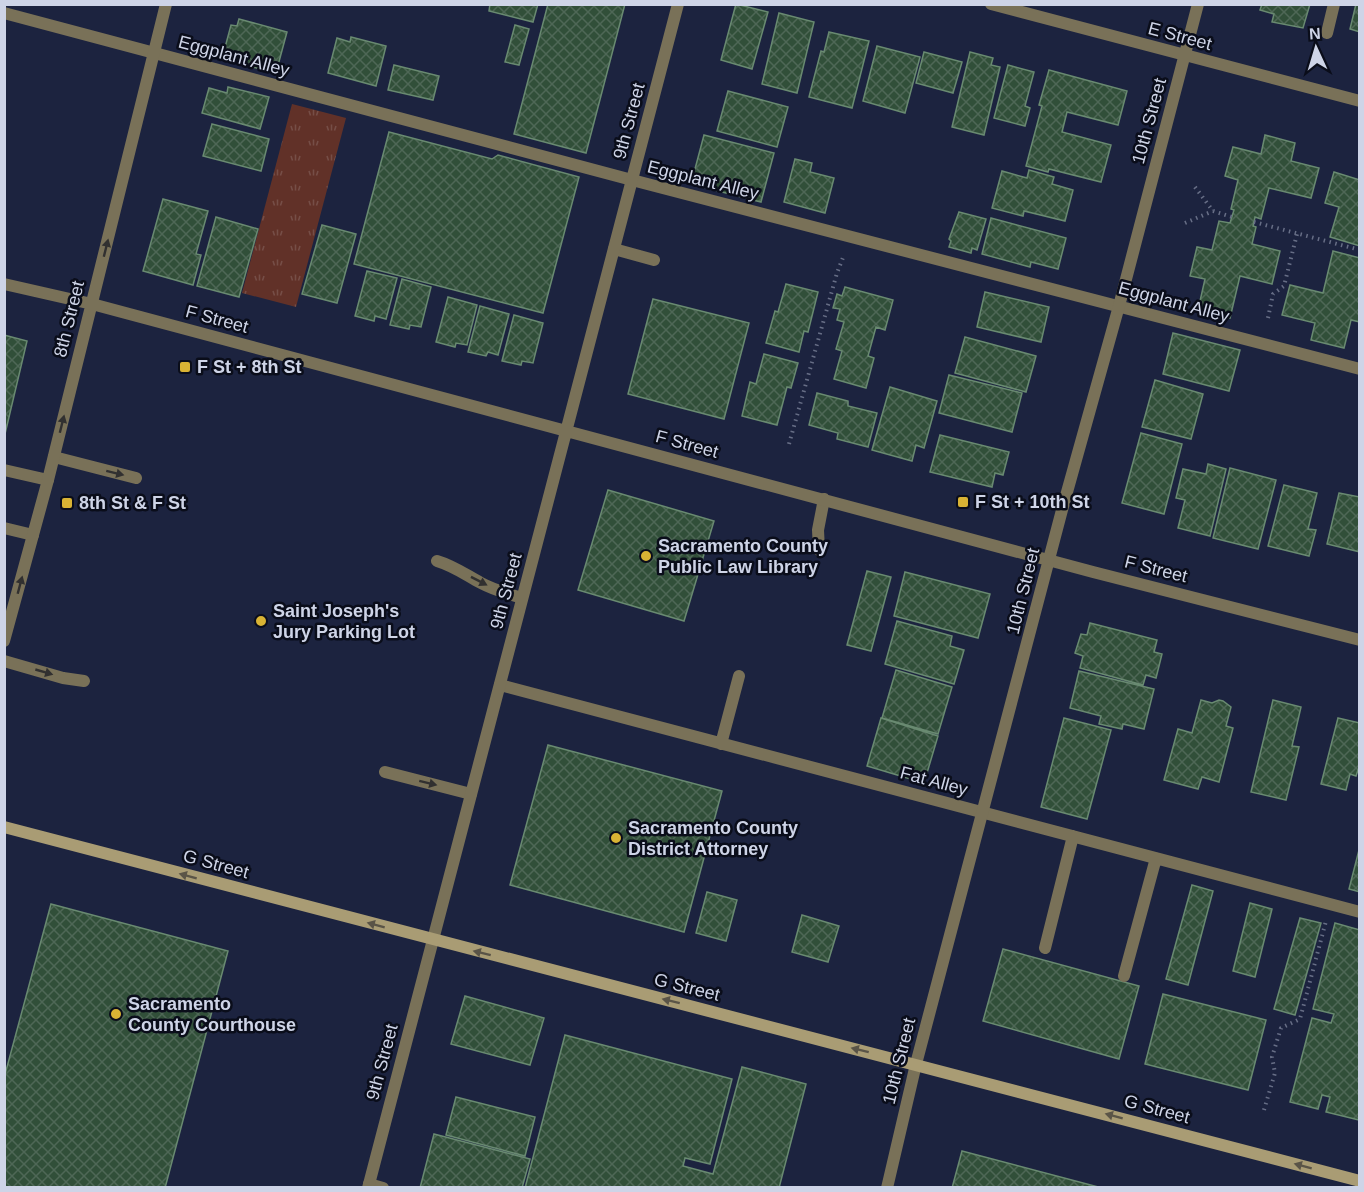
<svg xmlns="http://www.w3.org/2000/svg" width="1364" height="1192" font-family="Helvetica,sans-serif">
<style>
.grass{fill:url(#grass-tufts)}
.building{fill:url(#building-cross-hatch);stroke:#698a71;stroke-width:1.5}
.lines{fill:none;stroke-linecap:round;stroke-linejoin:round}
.path{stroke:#676e86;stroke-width:4;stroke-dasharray:1.5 4.5;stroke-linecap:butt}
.service{stroke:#797158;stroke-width:12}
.minor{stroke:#797158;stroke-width:12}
.secondary{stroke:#a99c74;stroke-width:12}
.oneway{fill:#313030}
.oneway2{fill:#5a5447}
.poi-dot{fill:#d9b334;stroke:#0a0d1a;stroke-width:2}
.labels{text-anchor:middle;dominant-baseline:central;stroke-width:5;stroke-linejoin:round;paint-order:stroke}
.street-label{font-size:18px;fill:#ced4e7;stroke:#0a0d1a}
.poi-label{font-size:18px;font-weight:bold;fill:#ced4e7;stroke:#0a0d1a;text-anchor:start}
</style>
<defs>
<pattern id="grass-tufts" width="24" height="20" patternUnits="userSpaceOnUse" patternTransform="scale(1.5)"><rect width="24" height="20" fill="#613128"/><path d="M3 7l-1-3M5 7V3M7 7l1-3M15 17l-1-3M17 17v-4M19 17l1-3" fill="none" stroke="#764e47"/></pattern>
<pattern id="building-cross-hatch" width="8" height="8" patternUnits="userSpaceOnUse" patternTransform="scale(1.5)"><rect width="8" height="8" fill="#314f39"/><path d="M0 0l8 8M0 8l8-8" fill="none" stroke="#4e6756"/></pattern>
</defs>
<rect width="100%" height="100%" fill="#1c233f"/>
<path class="grass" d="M292,104l54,14 -50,189 -54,-14z"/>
<path class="building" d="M490,4h48l-5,18 -44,-11z
M548,4h77l-39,149 -72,-19z
M736,4l32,8 -16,57 -31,-9z
M1262,4h48l-7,24 -31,-6 2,-8 -14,-4z
M1356,4h4v28l-10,-3z
M779,13l35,9 -17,71 -35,-9z
M239,19l48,13 -10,37 -16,-5 -1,5 -18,-5 1,-4 -20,-5 8,-30 6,1z
M515,25l14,4 -10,36 -14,-3z
M829,32l40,9 -17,67 -43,-11 12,-46 3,1z
M351,37l35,9 -10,40 -48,-13 9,-35 13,4z
M877,46l43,11 -15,56 -42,-12z
M924,52l38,10 -9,31 -37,-10z
M970,52l23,6 -2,7 9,2 -16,68 -32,-8z
M394,65l45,11 -6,24 -45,-10z
M1008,65l26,7 -9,34 5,2 -5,18 -31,-8z
M1049,70l78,21 -9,34 -51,-13 -5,20 49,13 -10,37 -52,-13 -1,3 -22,-6 16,-60 -3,-1z
M228,87l41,10 -9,32 -58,-16 7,-25 18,5z
M728,91l60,16 -11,40 -60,-16z
M212,124l57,15 -8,32 -58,-15z
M389,132l103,27 6,-4 81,22 -36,136 -189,-49z
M704,135l70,18 -13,49 -70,-18z
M1265,135l30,8 -4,18 28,7 -8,30 -42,-10 -8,31 -6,-2 -2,9 3,1 -4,17 28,7 -8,33 -32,-8 -10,42 -32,-8 7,-31 -15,-3 7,-29 15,3 7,-29 11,2 4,-13 -3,-1 7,-29 -13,-4 8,-29 28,7z
M795,159l17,4 -2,9 24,6 -9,35 -41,-11z
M1029,170l25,7 -2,7 21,6 -8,31 -41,-10 -1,5 -31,-8 10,-37 25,7z
M1334,172l26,8v66l-30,-9 9,-30 -14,-4z
M163,199l45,12 -12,43 5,1 -8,30 -50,-14z
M959,212l27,7 -9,31 -5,-2 -1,5 -22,-6 2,-6 -2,-2z
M216,217l42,12 -19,68 -42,-11z
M991,218l75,20 -8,31 -27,-7 -1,5 -48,-13z
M322,225l34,9 -19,69 -35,-9z
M1333,251l27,7v64l-9,-2 -7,28 -33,-8 4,-17 -33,-8 8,-30 33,8z
M367,271l30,7 -11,41 -11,-3 -1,5 -19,-5z
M402,279l29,8 -10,40 -11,-2 -1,4 -19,-4z
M786,284l32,8 -10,40 -4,-1 -5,21 -33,-9 9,-32 3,1z
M845,287l48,13 -8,30 -9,-3 -8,29 6,2 -8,30 -32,-9 8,-28 -6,-2 8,-27 -7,-2 3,-11 -7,-1 4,-14 5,2z
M985,292l64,15 -8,35 -64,-15z
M448,297l29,8 -10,40 -11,-2 -1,4 -19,-5z
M653,299l96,24 -25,96 -96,-25z
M480,306l29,8 -11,41 -10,-3 -2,4 -18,-4z
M514,315l29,8 -10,40 -11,-2 -1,4 -19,-4z
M1173,333l67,17 -11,41 -66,-17z
M4,335l23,6 -22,93h-1z
M965,337l71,19 -10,36 -71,-19z
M764,354l34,9 -7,25 -4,-1 -10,38 -35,-9 8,-34 6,2z
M949,375l73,18 -10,39 -73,-19z
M1155,380l48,14 -12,45 -49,-12z
M890,387l47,14 -13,47 -8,-3 -4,16 -40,-11z
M817,393l31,8v5l29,7 -9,34 -31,-8 1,-6 -29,-8z
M1141,433l41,11 -18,70 -42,-11z
M940,435l69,17 -6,23 -8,-2 -3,14 -62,-15z
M1208,464l18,5 -16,67 -32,-8 7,-28 -9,-2 7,-29 23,5z
M1230,468l46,12 -18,69 -45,-11z
M1284,485l33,8 -9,36 8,1 -7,26 -41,-10z
M608,490l106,31 -30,100 -106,-31z
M1339,493l21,4v55l-33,-8z
M867,571l24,6 -20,74 -24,-6z
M905,572l85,22 -12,44 -84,-22z
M897,621l55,15 -2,10 14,4 -10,34 -69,-20z
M1090,623l67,17 -3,12 8,2 -6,24 -10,-3 -3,10 -63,-17 3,-12 -8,-3 6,-19 6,1z
M896,670l56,17 -14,47 -56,-16z
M1079,671l75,18 -10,40 -21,-5 -1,5 -23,-5 2,-8 -31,-8z
M1201,700l11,3 7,-3 4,1 8,6 -5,19 7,2 -14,54 -17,-5 -4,12 -34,-9 14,-51 14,4z
M1273,700l28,7 -9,39 7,1 -13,53 -35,-8z
M881,718l57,18 -14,47 -57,-17z
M1064,718l47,12 -24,89 -46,-12z
M1338,718l22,5v41l-4,12 -6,-2 -4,16 -25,-6z
M548,745l174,46 -38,141 -174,-47z
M1359,850l1,1v41l-11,-3z
M1192,885l21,6 -25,94 -22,-6z
M707,892l30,8 -11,41 -30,-8z
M1250,903l22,6 -17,68 -22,-6z
M51,904l177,47 -63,237h-161v-110z
M802,915l37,11 -11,36 -36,-10z
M1300,918l21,5 -26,92 -21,-6z
M1335,923l25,7 -1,190 -33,-8 4,-15 -8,-2 -4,14 -28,-7 22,-84 19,5 3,-9 -21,-5z
M1003,949l136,37 -20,73 -136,-38z
M1163,994l103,26 -18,70 -103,-26z
M465,996l79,22 -14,47 -79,-21z
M565,1035l167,44 -22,85 -25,-6 -2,8 30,8 29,-107 64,17 -27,104h-254z
M456,1097l79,20 -10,39 -79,-21z
M434,1134l96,25 -8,29h-102z
M962,1151l140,37h-150z"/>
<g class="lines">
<path class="path" d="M1195,187l18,24 19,6
M1254,222l106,28
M1185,223l28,-12
M1268,318l5,-24 11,-8 13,-52
M789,444l48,-171 7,-18
M1264,1110l11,-37 -3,-16 9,-29 19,-9 26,-98"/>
<path class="service" d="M4,13l628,167 728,189
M614,249l40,11
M54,457l82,21
M4,470l44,10
M4,528l29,7
M819,550l-1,-20 6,-31
M437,561c17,5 29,14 44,22 13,7 27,11 41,15
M4,661l59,17 21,3
M500,685l860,227
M721,744l18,-68
M385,772l86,22
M1045,948l28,-112
M1124,976l32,-118
M369,1184l14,4"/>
<path class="minor" d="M991,4l369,97
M1327,33l7,-29
M4,284l88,20 1001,268 267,68
M4,641l44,-161 118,-476
M368,1188l310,-1184
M887,1188l29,-124 146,-554 57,-204 79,-302"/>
<path class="secondary" d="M4,827l1356,354"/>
</g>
<defs><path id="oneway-solid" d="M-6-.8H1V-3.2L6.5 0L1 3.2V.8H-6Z" transform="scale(1.5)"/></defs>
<g class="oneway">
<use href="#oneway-solid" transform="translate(106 248) rotate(-76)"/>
<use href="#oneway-solid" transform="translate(62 424) rotate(-76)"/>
<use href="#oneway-solid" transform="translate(115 473) rotate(14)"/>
<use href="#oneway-solid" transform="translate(479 581) rotate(27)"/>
<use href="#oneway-solid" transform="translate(20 585) rotate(-75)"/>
<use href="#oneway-solid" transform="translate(44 672) rotate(16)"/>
<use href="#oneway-solid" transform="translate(428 783) rotate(14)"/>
</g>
<g class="oneway2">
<use href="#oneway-solid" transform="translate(188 876) rotate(-165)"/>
<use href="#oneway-solid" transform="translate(376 925) rotate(-165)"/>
<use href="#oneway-solid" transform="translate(482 953) rotate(-166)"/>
<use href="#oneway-solid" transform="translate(671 1001) rotate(-166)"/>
<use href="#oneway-solid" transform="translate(860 1050) rotate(-166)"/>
<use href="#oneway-solid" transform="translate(1114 1116) rotate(-165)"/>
<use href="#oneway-solid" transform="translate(1303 1166) rotate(-165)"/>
</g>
<g class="poi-dot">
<rect x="179" y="361" width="12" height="12" rx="3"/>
<rect x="957" y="496" width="12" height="12" rx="3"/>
<rect x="61" y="497" width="12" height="12" rx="3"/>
<circle cx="646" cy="556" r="6"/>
<circle cx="261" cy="621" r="6"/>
<circle cx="616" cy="838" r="6"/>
<circle cx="116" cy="1014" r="6"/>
</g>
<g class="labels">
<g class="street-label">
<text transform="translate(1180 36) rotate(15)">E Street</text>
<text transform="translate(234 56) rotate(15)">Eggplant Alley</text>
<text transform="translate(629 121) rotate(-75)">9th Street</text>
<text transform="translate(1149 121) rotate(-75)">10th Street</text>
<text transform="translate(703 180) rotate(14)">Eggplant Alley</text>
<text transform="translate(1174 302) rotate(15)">Eggplant Alley</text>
<text transform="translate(69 319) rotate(-76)">8th Street</text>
<text transform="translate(217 319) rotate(15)">F Street</text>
<text transform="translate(687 444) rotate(15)">F Street</text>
<text transform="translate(1156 569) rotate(14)">F Street</text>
<text transform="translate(506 591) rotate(-75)">9th Street</text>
<text transform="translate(1023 591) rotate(-76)">10th Street</text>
<text transform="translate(934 781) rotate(15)">Fat Alley</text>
<text transform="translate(216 864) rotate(15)">G Street</text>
<text transform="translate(687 987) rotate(14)">G Street</text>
<text transform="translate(899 1061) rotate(-76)">10th Street</text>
<text transform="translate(382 1062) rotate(-75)">9th Street</text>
<text transform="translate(1157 1109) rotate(15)">G Street</text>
</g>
<g class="poi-label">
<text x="197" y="367">F St + 8th St</text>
<text x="975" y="502">F St + 10th St</text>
<text x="79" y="503">8th St &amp; F St</text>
<text x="658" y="546">Sacramento County<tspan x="658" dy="21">Public Law Library</tspan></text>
<text x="273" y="611">Saint Joseph's<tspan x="273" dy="21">Jury Parking Lot</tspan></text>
<text x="628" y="828">Sacramento County<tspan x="628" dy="21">District Attorney</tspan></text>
<text x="128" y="1004">Sacramento<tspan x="128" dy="21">County Courthouse</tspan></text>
</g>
</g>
<rect width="1364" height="1192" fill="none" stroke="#ced4e7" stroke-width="12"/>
<g transform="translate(1316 48) rotate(356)" stroke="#0a0d1a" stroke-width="4.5" paint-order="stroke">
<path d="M0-4.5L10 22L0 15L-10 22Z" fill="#ced4e7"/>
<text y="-9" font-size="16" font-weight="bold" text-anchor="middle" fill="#ced4e7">N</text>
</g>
</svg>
